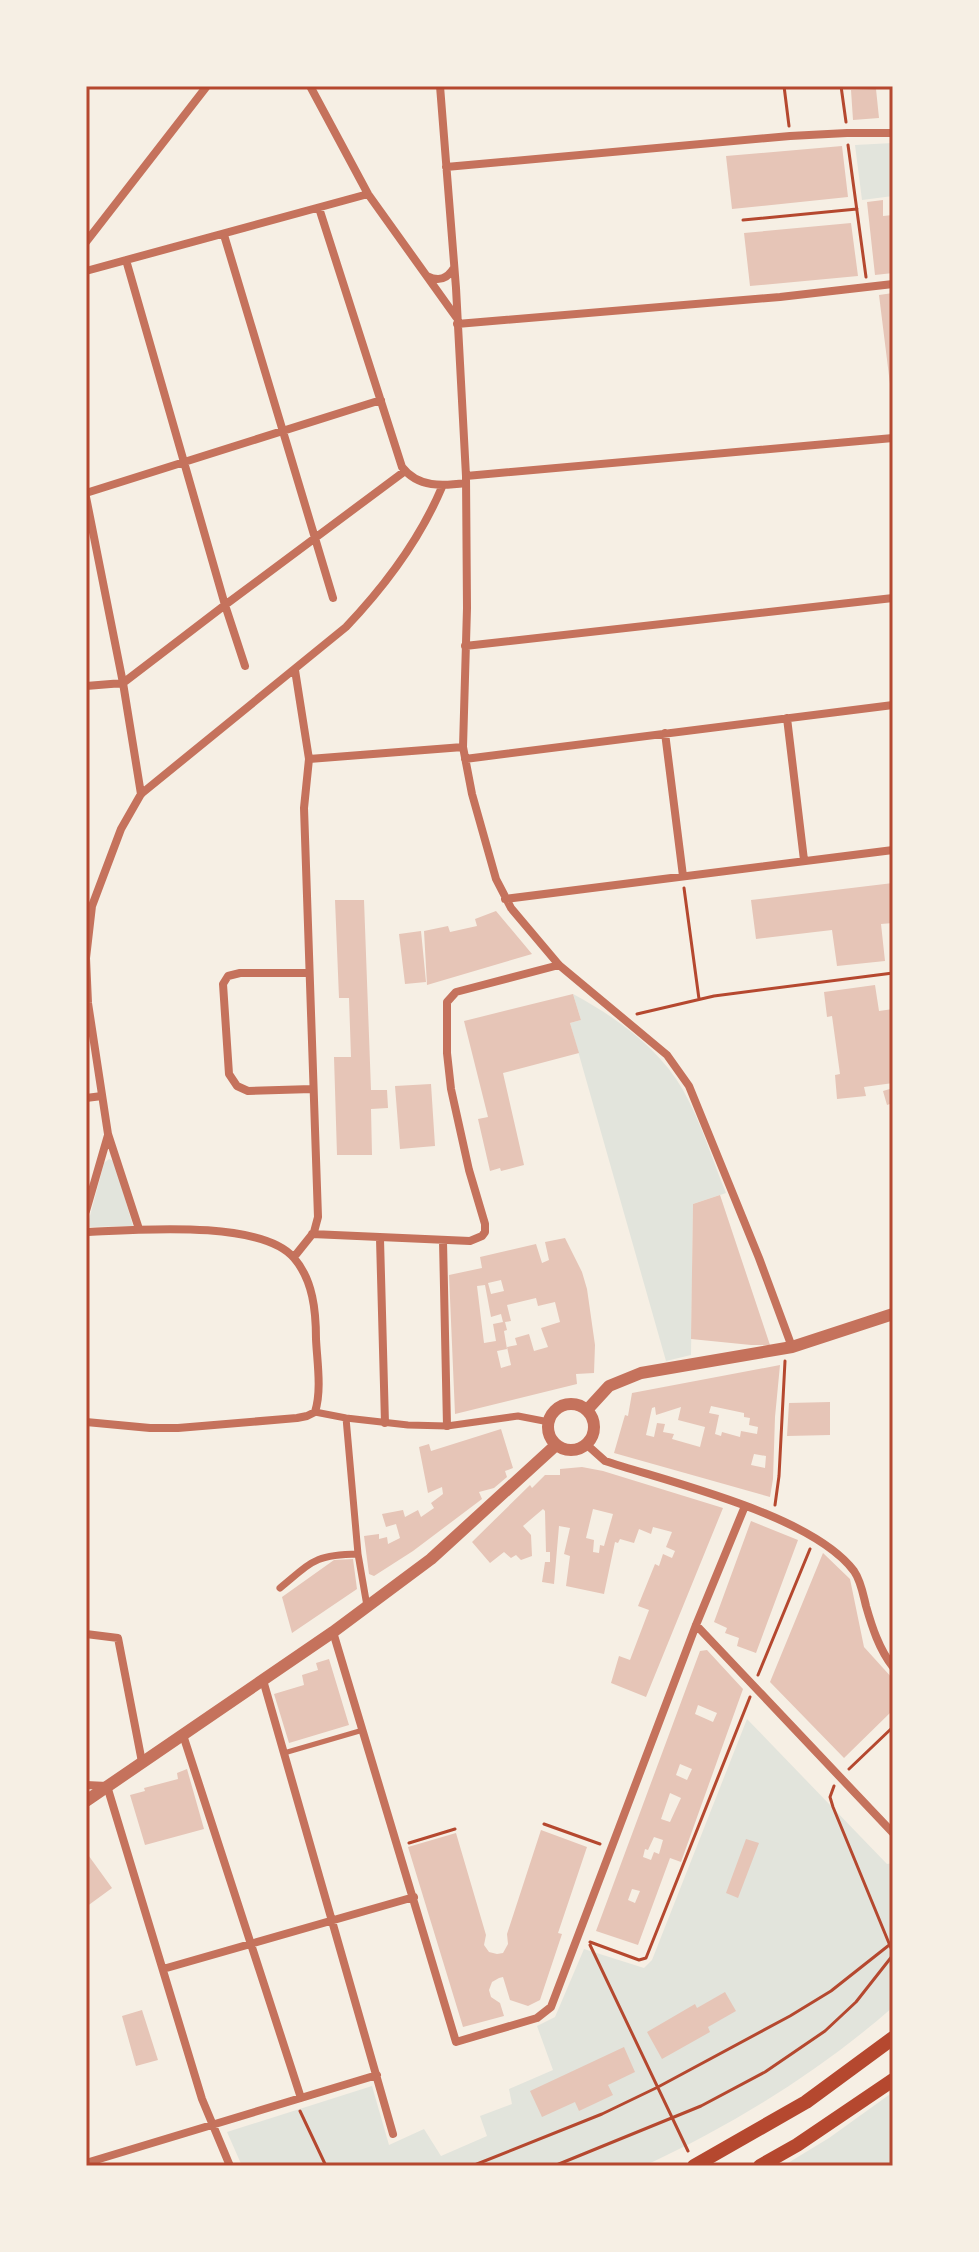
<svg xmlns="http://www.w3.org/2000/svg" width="979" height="2252" font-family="'Roboto Condensed',sans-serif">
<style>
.green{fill:#e2e4dc}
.building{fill:#e6c5b7;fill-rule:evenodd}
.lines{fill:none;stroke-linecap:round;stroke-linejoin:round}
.path{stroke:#b5482f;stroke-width:3}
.service{stroke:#c5725c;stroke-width:5}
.pedestrian{stroke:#c5725c;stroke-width:7}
.minor{stroke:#c5725c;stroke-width:8}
.tertiary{stroke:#c5725c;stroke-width:12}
.secondary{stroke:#b5482f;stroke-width:14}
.neatline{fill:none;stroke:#b5482f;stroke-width:3}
</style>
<rect width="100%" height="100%" fill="#f6efe4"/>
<path class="green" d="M893,143v53l-31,4 -7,-55z
M573,994c43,23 86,54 110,96 18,32 29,69 43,103l-33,11 -2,151 -25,6 -96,-338 11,-3z
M109,1159l5,2 19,65 -46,1 17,-64z
M747,1719l140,145 6,-1v144c-74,65 -160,118 -249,159h-402l-15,-34 145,-46 17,59 35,-16 17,27 46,-20 -7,-20 32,-12 -3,-15 44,-19 -16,-44 18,-9 29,-68 60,19 8,-8z
M893,2092v74h-110l46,-28z"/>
<path class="building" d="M890,86h3v34h-3z
M876,89l3,29 -26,2 -2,-30z
M842,146l6,51 -116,12 -6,-53z
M883,200v16l10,-1v58l-18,2 -8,-73z
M851,223l7,53 -108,10 -6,-53z
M893,293v99h-2l-12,-97z
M893,883v40l-12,1 4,37 -48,5 -5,-36 -76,9 -5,-39z
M335,900h29l7,190h16l1,18 -17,1 1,46h-35l-3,-98h17l-2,-59h-10z
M496,911l36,43 -105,31 -3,-54 24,-5 2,6 27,-6 -2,-7z
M421,931l5,51 -21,2 -6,-50z
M875,985l4,26 14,-2v74l-29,4 2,9 -29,3 -2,-24 5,-1 -8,-58 -5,1 -3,-25z
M573,994l8,26 -11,3 9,30 -76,20 21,92 -23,6 -1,-3 -10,3 -12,-52 10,-2 -24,-96z
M431,1084l4,62 -35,3 -5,-63z
M893,1088v15l-6,2 -4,-14z
M720,1195l50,150h-19l-60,-6 2,-135z
M565,1238l17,34 5,17 8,56 -1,28 -18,1 1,10 -122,30 -6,-139 33,-7 -2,-11 56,-13 6,19 7,-3 -4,-18zM501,1280l3,11 -13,3 -3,-11zM485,1285l6,32 10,-3 2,8 -10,2 3,17 -12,2 -7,-57zM536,1298l2,8 17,-4 5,20 -19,6 7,19 -14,4 -5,-17 -14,4 2,7 -10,2 4,18 -10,3 -4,-17 10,-2 -3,-18 3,-1 -2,-8 6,-1 -4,-16z
M780,1365l-5,52 -2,62 -3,18 -156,-44 11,-38 3,1 4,-23zM711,1406l33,7v4l6,1 -1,7 9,2 -1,7 -16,-3 -1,6 -18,-5 -1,4 -6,-2 4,-19 -10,-2zM655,1407l1,8 25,-8 -3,13 27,7 -5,20 -28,-8 2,-5 -11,-2 2,-8 -8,-1 -3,14 -8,-2 6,-27zM754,1454l12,2 -1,12 -14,-3z
M830,1402v33l-43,1 2,-33z
M501,1429l12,39 -8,3 2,6 -13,11 -15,4 3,7 -69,52 -39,25 -5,-2 -5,-38 15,-2v5l8,-2 1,7 12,-6 -4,-14 -10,3 -4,-13 21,-4 2,7 13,-7 3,7 13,-9 -3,-5 12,-9 -1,-7 -14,6 -9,-46 10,-3 2,7z
M582,1467l21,4 120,37 -77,189 -35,-14 8,-27 11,4 19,-50 -11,-4 17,-42 4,2 4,-12 9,4 3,-7 -9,-4 6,-15 -19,-5 -2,7 -12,-5 -5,14 -14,-4 -2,4 -3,-1 -11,52 -38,-8 4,-30 -6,-2 6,-26 -11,-2 -5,58 -12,-2 3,-20h5v-10h-4l-1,-41 -2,-2 -20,17 8,9 1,21 -11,4 -5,-5 -5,3 -7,-6 -14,11 -18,-21 58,-57 2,3 13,-13h15v-6zM593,1509l20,5 -9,32 -4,-1 -1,8 -6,-1 1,-12 -8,-2z
M751,1521l47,19 -42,113 -19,-7 2,-8 -14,-5 2,-5 -13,-6z
M823,1553l27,26 14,68 29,32v31l-49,48 -74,-76z
M353,1559l4,30 -65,44 -10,-36 52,-37z
M707,1650l36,39 -62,173 -11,-4 -32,87 -42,-14 104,-280zM698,1705l19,8 -4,9 -18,-8zM680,1764l12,5 -5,11 -11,-5zM670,1793l11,5 -11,24 -9,-3zM654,1837l9,3 -4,14 -5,-2 -3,8 -8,-3 2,-8 3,1zM632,1889l8,2 -5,12 -7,-3z
M329,1659l20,66 -60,18 -15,-49 30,-9 -2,-10 16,-5 -2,-7z
M187,1769l17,60 -59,16 -15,-50 15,-4 -1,-3 34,-9 -1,-6z
M541,1830l46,17 -29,86 4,1 -22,66 -12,6 -18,-6 -7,-23 -4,1 -7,4 -3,8 2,7 9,6 4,13 -41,11 -55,-180 48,-14 30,102 -2,10 5,7 8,2 6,-1 5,-9 -1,-10z
M746,1839l13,4 -21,55 -12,-5z
M86,1852l26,36 -26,19z
M725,1992l11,19 -28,16 2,5 -48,27 -15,-27 48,-28 2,4z
M142,2010l16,50 -22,6 -14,-50z
M624,2047l11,25 -27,13 5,10 -34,16 -4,-9 -33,15 -12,-26z"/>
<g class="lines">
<path class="path" d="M784,86l5,40
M841,86l5,36
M848,145l18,132
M743,220l114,-11
M684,888l15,111
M637,1014l77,-18 179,-23
M775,1505l4,-29 6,-115
M758,1675l52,-126
M849,1769l44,-42
M834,1786l-4,11 3,10 60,146
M544,1824l56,20
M409,1843l46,-14
M590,1942l49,18 7,-2 104,-261
M590,1945l98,206
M300,2111l26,55
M472,2166l130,-52 56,-27 132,-71 41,-25 62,-49
M554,2166l147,-60 64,-34 60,-41 31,-29 37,-47"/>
<path class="service" d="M284,1753l79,-23"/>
<path class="pedestrian" d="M315,1412l31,6 62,7 39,1 71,-10 31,6
M346,1418l12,136 9,52
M280,1588c33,-27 34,-33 78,-34"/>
<path class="minor" d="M310,86l58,108 88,123
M440,86l16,202 10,188 1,132 -4,139 9,47 24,85 15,29 48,57 108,90 22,31 70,172 33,89
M446,167l344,-31 57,-3h46
M319,208l83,259c16,21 41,19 64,16
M224,235l109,363
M86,242l121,-156
M126,260l99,345 20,61
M86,271l282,-77
M427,276c12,6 20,3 27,-8
M457,324l323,-27 113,-13
M466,476l427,-38
M86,493l295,-93
M86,497l37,186 18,111
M465,646l428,-48
M86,686l37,-3 102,-78 180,-134
M787,718l17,142
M665,733l18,143
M309,759l154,-12
M465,759l428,-54
M505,899l388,-49
M308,973h-68l-12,3 -5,8 6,90 8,12 11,5 64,-2
M86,1098l16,-2
M86,1211l22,-76
M139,1229l-31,-95 -20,-131 -2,-45 6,-52 29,-77 20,-35 205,-167c39,-41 74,-88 96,-140
M86,1232c48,-2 175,-13 208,26 19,22 22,53 22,81 1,22 6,51 -1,73l-8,4 -10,2 -119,10h-28l-64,-6
M312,1234l158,7 12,-5 3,-4v-8l-16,-54 -18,-81 -4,-36v-51l9,-10 103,-27
M380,1239l5,184
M443,1241l4,185
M294,1257l20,-25 4,-15 -14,-409 5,-49 -14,-89
M586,1444l19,17c67,22 207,54 249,110 7,10 9,23 12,35 6,21 13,43 27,61
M696,1625l197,208
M333,1632l123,410 81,-24 14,-11 145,-382 49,-119
M86,1634l32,4 24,124
M263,1680l130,454
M183,1735l118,363
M86,1785l21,1 95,313 28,67
M163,1969l251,-72
M86,2163l291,-88"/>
<path class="tertiary" d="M548 1427a23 23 0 1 1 46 0a23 23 0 1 1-46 0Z
M587,1410l22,-24 32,-13 151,-26 101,-33
M86,1801l247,-169 98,-73 125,-114"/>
<path class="secondary" d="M694,2166l112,-64 87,-64
M760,2166l37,-21 96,-65"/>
</g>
<rect width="979" height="2252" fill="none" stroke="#f6efe4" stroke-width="176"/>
<rect x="88" y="88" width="803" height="2076" class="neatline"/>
</svg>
